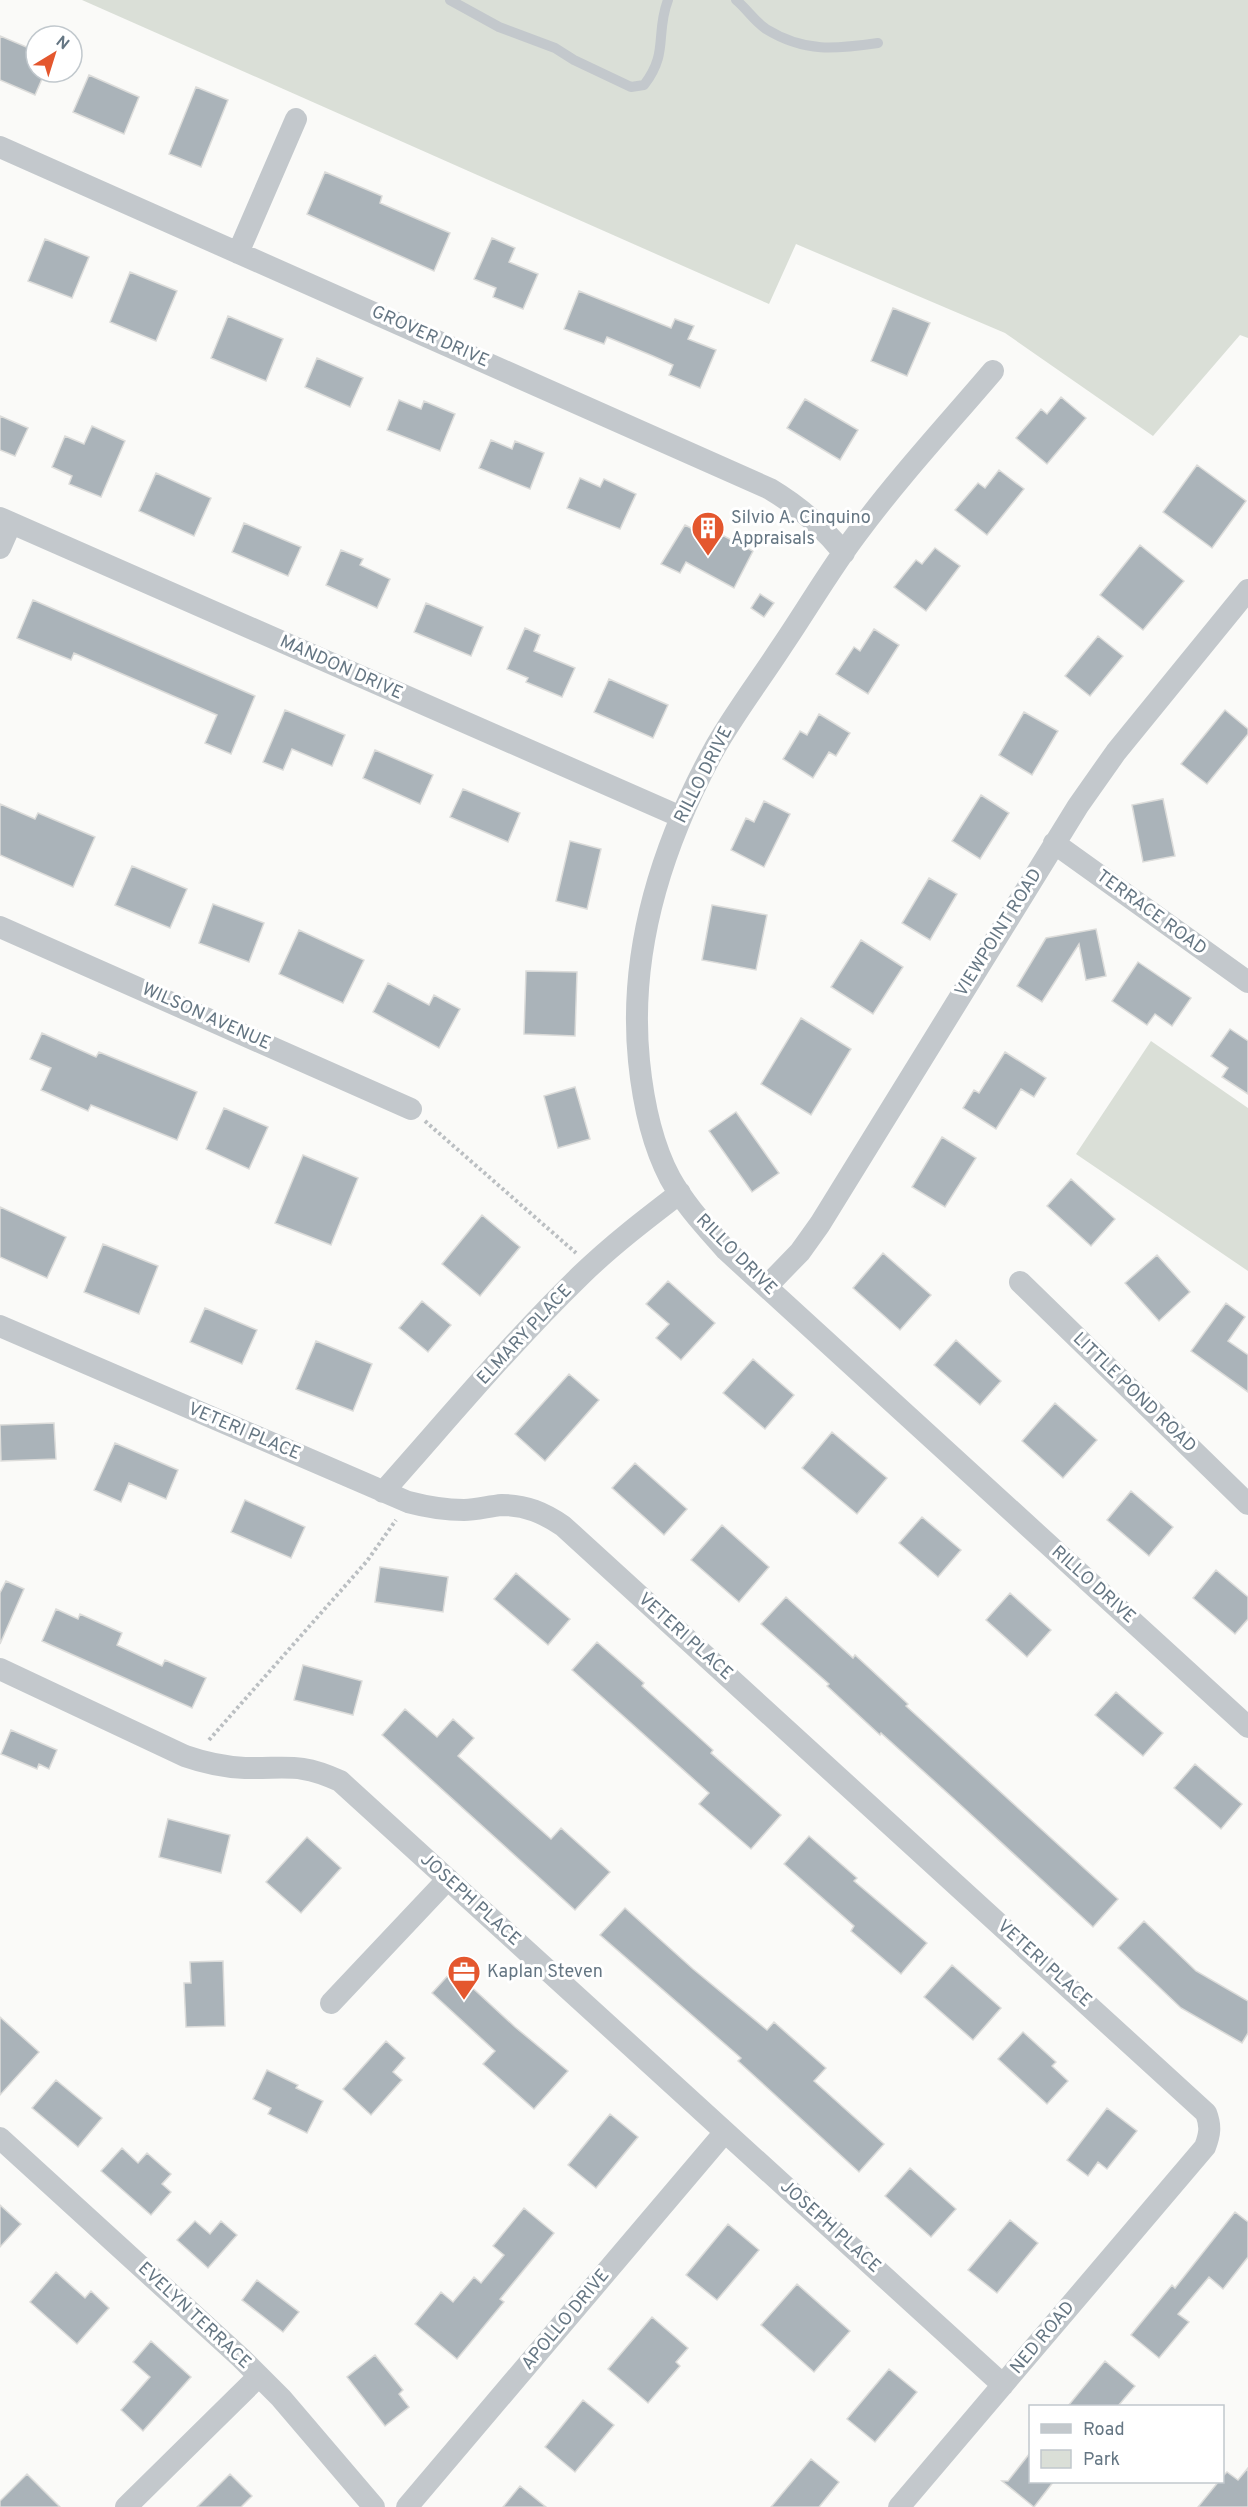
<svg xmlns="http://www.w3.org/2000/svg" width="1248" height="2507" font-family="Overpass,sans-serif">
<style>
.green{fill:#dadfd7}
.building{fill:#aab3b9;stroke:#dcdcda;stroke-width:1.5}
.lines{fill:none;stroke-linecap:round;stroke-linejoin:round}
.path{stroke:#bbbfc2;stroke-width:4;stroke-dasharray:3 3;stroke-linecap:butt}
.lane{stroke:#c3c8cc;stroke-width:10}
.street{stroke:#c3c8cc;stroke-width:22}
.labels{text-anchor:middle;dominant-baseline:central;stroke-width:6;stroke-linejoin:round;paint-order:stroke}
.street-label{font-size:18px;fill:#657683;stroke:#fff}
.poi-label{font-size:18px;fill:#657683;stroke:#fff;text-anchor:start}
</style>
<rect width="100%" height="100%" fill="#fafaf8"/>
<path class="green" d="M82,0h1166v338l-8,-3 -87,101 -148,-103 -209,-89 -27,60z
M1151,1041l97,67v163l-172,-117z"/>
<path class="building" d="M0,36l36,15v21h9l-10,23 -35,-15z
M89,75l50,22 -15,37 -51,-22z
M196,87l32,13 -27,67 -32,-13z
M325,172l57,24 -2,7 70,30 -16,38 -127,-57z
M492,238l23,10 -6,14 29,12 -15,35 -30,-12 3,-9 -22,-9z
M45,239l44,18 -17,41 -44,-17z
M130,272l47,19 -21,50 -46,-19z
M579,291l92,37 4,-9 19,7 -6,13 28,11 -16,38 -31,-13 4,-10 -20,-9 -46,-19 -3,7 -40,-15z
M893,308l37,15 -23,53 -36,-15z
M228,316l55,23 -17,42 -55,-23z
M317,358l46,20 -13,29 -45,-20z
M1061,397l25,21 -39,46 -31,-26 25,-29 6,5z
M805,399l53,31 -18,30 -53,-32z
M399,400l22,9 3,-8 31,13 -15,37 -53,-21z
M0,416l28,12 -13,28 -15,-6z
M92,426l33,15 -24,56 -32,-13 3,-8 -20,-9 13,-31 19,8z
M491,440l21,9 3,-8 29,12 -14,36 -51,-21z
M1197,465l49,36 -34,47 -49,-36z
M999,470l25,19 -37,46 -32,-25 23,-27 7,5z
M156,473l55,25 -17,38 -55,-25z
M580,478l20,9 4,-8 32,15 -16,35 -53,-21z
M244,523l57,24 -13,29 -56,-24z
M685,525l33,17 4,-7 31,16 -19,37 -48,-26 -6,11 -19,-9z
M1140,545l44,36 -41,49 -43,-35z
M935,548l25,18 -34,45 -32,-24 22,-27 6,4z
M341,550l22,9 -3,6 30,14 -13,29 -51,-23z
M760,594l14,9 -10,14 -13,-9z
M33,600l222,96 -24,58 -26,-11 12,-28 -143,-62 -3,7 -54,-22z
M426,603l57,24 -12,29 -57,-24z
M525,628l15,7 -6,16 41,17 -13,29 -36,-15 2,-4 -21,-9z
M874,629l25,16 -31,49 -32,-20 18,-27 6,4z
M1098,636l25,20 -33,40 -25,-20z
M609,679l59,26 -15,33 -59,-26z
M285,710l60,25 -13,31 -40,-17 -9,21 -20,-8z
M1225,710l23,19v5l-41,50 -26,-20z
M1024,712l34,19 -26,44 -33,-20z
M819,714l31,19 -14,23 -7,-4 -16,26 -30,-19 17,-28 7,4z
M375,750l58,25 -13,29 -57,-26z
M463,789l57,24 -12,29 -58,-25z
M981,795l28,18 -29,46 -28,-18z
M1163,799l12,57 -32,6 -11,-57z
M764,801l26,13 -26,53 -33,-17 15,-32 8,4z
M0,804l35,15 3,-6 57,24 -22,50 -73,-32z
M570,841l31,8 -14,60 -31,-8z
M132,866l55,23 -17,39 -55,-23z
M929,878l28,16 -27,46 -28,-17z
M213,904l51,19 -15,39 -50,-19z
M712,905l55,10 -11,55 -54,-10z
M1096,929l10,47 -20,4 -7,-36 -37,58 -25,-16 29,-48z
M299,930l65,30 -21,43 -64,-29z
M861,940l42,27 -30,47 -42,-27z
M1138,962l53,36 -19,28 -17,-12 -8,11 -35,-24z
M526,971l51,1 -2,64 -51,-2z
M388,983l41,22 5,-10 26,14 -21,39 -66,-36z
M801,1018l50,31 -40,66 -50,-31z
M1230,1029l18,12v53l-26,-17 6,-9 -17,-12z
M42,1033l54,24 3,-5 98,40 -20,48 -86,-35 -3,6 -47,-21 10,-22 -21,-9z
M1005,1052l41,26 -12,19 -13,-8 -25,40 -33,-21 11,-18 5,3z
M575,1087l15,52 -32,9 -14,-52z
M224,1108l44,19 -19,42 -43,-20z
M736,1112l43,61 -27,19 -43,-61z
M942,1137l34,21 -31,49 -33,-20z
M303,1155l55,23 -27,67 -56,-22z
M1071,1179l44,40 -24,27 -44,-40z
M0,1207l66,30 -19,41 -47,-21z
M482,1215l38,32 -40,49 -38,-32z
M103,1244l55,22 -19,48 -55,-22z
M883,1253l48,42 -31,35 -47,-42z
M1157,1255l33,37 -31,29 -34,-38z
M668,1281l47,42 -34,37 -25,-22 13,-14 -23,-20z
M422,1301l29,24 -23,27 -29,-24z
M1226,1303l19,14 -17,24 20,14v37l-57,-41z
M205,1308l52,22 -15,34 -52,-22z
M956,1340l45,41 -21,24 -46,-40z
M316,1341l56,23 -19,47 -57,-22z
M753,1359l41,36 -29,34 -42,-36z
M569,1374l30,26 -54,61 -30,-27z
M1055,1403l42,37 -34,38 -41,-37z
M54,1423l2,36 -55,2 -1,-36z
M832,1432l55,46 -30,36 -55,-46z
M115,1443l63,27 -12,29 -37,-16 -8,19 -27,-12z
M635,1463l52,46 -23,26 -52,-47z
M1131,1491l42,36 -24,29 -42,-36z
M245,1500l60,27 -14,31 -60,-26z
M922,1517l39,33 -23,27 -39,-34z
M722,1525l47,42 -30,35 -48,-42z
M380,1567l68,10 -5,35 -68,-10z
M1216,1570l32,27v22l-13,15 -42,-36z
M516,1573l54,46 -22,26 -54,-46z
M6,1581l18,8 -24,55v-51z
M1010,1593l41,37 -24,27 -41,-37z
M786,1597l67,61 2,-3 53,49 -2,2 212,193 -25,28 -140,-129 -72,-65 -1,2 -53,-49 2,-2 -68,-60z
M56,1609l22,10 2,-5 42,19 -5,12 45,21 3,-6 41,18 -14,30 -150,-67z
M597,1642l47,41 -2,3 71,64 -2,3 70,62 -30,34 -52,-45 10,-11 -137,-123z
M303,1665l59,16 -9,34 -59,-15z
M1116,1692l47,41 -20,23 -48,-41z
M405,1709l32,28 16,-18 21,19 -16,18 93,83 10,-11 49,44 -35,38 -193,-175z
M11,1730l46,20 -8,19 -10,-5 -2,5 -36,-15z
M1195,1764l47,40 -21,25 -47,-41z
M168,1819l62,16 -9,38 -62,-16z
M809,1836l48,42 -3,3 73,62 -26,31 -50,-43 3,-5 -70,-62z
M307,1837l34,31 -40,45 -35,-31z
M625,1908l68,61 74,61 7,-8 52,46 -12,13 70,63 -25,28 -121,-111 3,-3 -141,-123z
M1144,1921l52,50 52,30v32l-6,10 -61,-35 -63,-60z
M223,1961l2,65 -39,1 -2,-44h7l-1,-21z
M952,1965l49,43 -28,32 -49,-43z
M453,1970l62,57 53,44 -34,38 -51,-45 12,-13 -63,-58z
M0,2017l39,35 -39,43z
M1023,2032l33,30 -4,4 16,15 -21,23 -49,-45z
M386,2041l19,17 -12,14 9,8 -31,35 -28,-26z
M267,2070l31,15 -2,3 27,13 -16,32 -39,-19 3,-6 -18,-9z
M56,2080l46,38 -24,29 -46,-39z
M1107,2108l30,23 -30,38 -9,-7 -10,14 -21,-16z
M610,2114l28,23 -42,51 -28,-23z
M122,2148l16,15 9,-10 24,21 -9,10 9,8 -20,23 -50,-44z
M910,2168l46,41 -25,28 -46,-41z
M0,2205l21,19 -21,23z
M524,2208l30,25 -54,66 4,3 -47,57 -42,-35 26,-32 12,10 21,-25 7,6 23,-28 -11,-9z
M1235,2212l13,10v35l-25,32 -14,-12 -31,37 11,8 -30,36 -28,-23 41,-50 3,3z
M1010,2220l28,23 -41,50 -29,-23z
M195,2221l15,13 11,-13 16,14 -29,33 -31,-28z
M728,2224l31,26 -42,50 -31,-25z
M56,2272l29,26 6,-7 18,17 -32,36 -47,-42z
M257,2280l42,32 -16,20 -41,-32z
M797,2284l53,47 -36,41 -53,-47z
M652,2317l36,31 -12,14 4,4 -32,37 -40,-34z
M151,2341l40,36 -48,54 -22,-21 29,-33 -17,-15z
M375,2355l28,35 -4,4 10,13 -24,19 -38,-49z
M1105,2361l30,25 -17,20h-50z
M889,2369l28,23 -42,50 -28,-23z
M583,2400l31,25 -39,47 -30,-25z
M1030,2453v28h24l-20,26 -32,-26h6z
M811,2459l28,23 -20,25h-48z
M1248,2468v39h-50l21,-26h3v-4l5,-5 11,8z
M27,2474l33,33h-60v-6z
M230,2474l22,22 -11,11h-44z
M520,2486l26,21h-43z"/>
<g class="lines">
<path class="path" d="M425,1121l151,132
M209,1740l158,-179 29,-41"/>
<path class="lane" d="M450,0l49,27 56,21 19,12 57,27 13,-2c25,-32 11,-51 24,-85
M736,0c11,9 18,21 30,29 39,24 70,20 112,14"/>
<path class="street" d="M0,147l770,342c30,18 52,37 74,64
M238,253l58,-134
M993,371c-46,54 -95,107 -137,164 -27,36 -50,76 -76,114 -21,32 -45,64 -64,97 -53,96 -88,205 -77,315 4,40 12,81 31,117 15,27 36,49 56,72l522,477
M0,518l681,299
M0,548l11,-25
M1054,843l194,139
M0,927l411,182
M1020,1282l228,222
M767,1286l33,-34 20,-28 258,-418 38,-54 132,-162
M0,1326l408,176c19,5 36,8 56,8 13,0 25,-4 38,-5 24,0 42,8 61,21l643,587c5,13 4,21 -1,34l-306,360
M383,1492c65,-73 128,-149 198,-217 31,-30 65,-56 99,-82
M0,1669l185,87c20,7 39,11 60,12 41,1 54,-6 95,13l663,604
M331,2003l117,-124
M0,2138l241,220 40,40 93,109
M126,2507l133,-131
M407,2507l318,-375"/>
</g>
<defs>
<g id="building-pin" transform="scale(1.725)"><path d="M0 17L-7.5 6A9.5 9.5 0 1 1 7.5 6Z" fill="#e4572e" stroke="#fff"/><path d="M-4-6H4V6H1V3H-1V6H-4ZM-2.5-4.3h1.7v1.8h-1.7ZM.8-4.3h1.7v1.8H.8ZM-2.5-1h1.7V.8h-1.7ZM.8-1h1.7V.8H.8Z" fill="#fff"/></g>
<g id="office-pin" transform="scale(1.725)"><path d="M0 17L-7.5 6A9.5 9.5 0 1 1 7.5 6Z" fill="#e4572e" stroke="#fff"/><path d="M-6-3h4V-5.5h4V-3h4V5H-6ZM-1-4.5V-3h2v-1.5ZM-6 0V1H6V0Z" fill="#fff"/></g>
</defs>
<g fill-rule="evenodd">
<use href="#building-pin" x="708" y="528"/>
<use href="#office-pin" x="464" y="1972"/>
</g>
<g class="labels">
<g class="street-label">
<text transform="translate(430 337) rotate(24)">GROVER DRIVE</text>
<text transform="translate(341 668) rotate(24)">MANDON DRIVE</text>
<text transform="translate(704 775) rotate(-63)">RILLO DRIVE</text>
<text transform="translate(1151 913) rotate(36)">TERRACE ROAD</text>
<text transform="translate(999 933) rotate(-58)">VIEWPOINT ROAD</text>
<text transform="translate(206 1017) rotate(24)">WILSON AVENUE</text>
<text transform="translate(736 1255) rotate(45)">RILLO DRIVE</text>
<text transform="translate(525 1335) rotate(-47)">ELMARY PLACE</text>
<text transform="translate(1134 1393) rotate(44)">LITTLE POND ROAD</text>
<text transform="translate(244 1432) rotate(23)">VETERI PLACE</text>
<text transform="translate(1093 1585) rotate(42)">RILLO DRIVE</text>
<text transform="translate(685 1637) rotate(42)">VETERI PLACE</text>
<text transform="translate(470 1900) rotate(42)">JOSEPH PLACE</text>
<text transform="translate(1044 1964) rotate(42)">VETERI PLACE</text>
<text transform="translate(830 2227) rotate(42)">JOSEPH PLACE</text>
<text transform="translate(194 2316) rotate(43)">EVELYN TERRACE</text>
<text transform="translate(566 2320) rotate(-50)">APOLLO DRIVE</text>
<text transform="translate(1043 2338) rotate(-50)">NED ROAD</text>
</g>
<g class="poi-label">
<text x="731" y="518">Silvio A. Cinquino<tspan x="731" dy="21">Appraisals</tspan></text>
<text x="487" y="1972">Kaplan Steven</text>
</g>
</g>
<rect x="1029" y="2405" width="195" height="78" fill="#ffffff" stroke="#c1c8cd" stroke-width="1.5"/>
<rect x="1041" y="2424" width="30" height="9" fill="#c3c8cc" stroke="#c1c8cd" stroke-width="1.5"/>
<text x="1083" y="2435" font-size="18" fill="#657683">Road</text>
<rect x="1041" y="2450" width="30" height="18" fill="#dadfd7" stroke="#c1c8cd" stroke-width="1.5"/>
<text x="1083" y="2465" font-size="18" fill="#657683">Park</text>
<g transform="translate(54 54) rotate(38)"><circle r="28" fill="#ffffff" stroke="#c1c8cd" stroke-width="1.5"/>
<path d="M0-4.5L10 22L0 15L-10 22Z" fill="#e4572e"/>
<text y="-9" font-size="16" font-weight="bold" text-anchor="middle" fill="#657683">N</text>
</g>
</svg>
